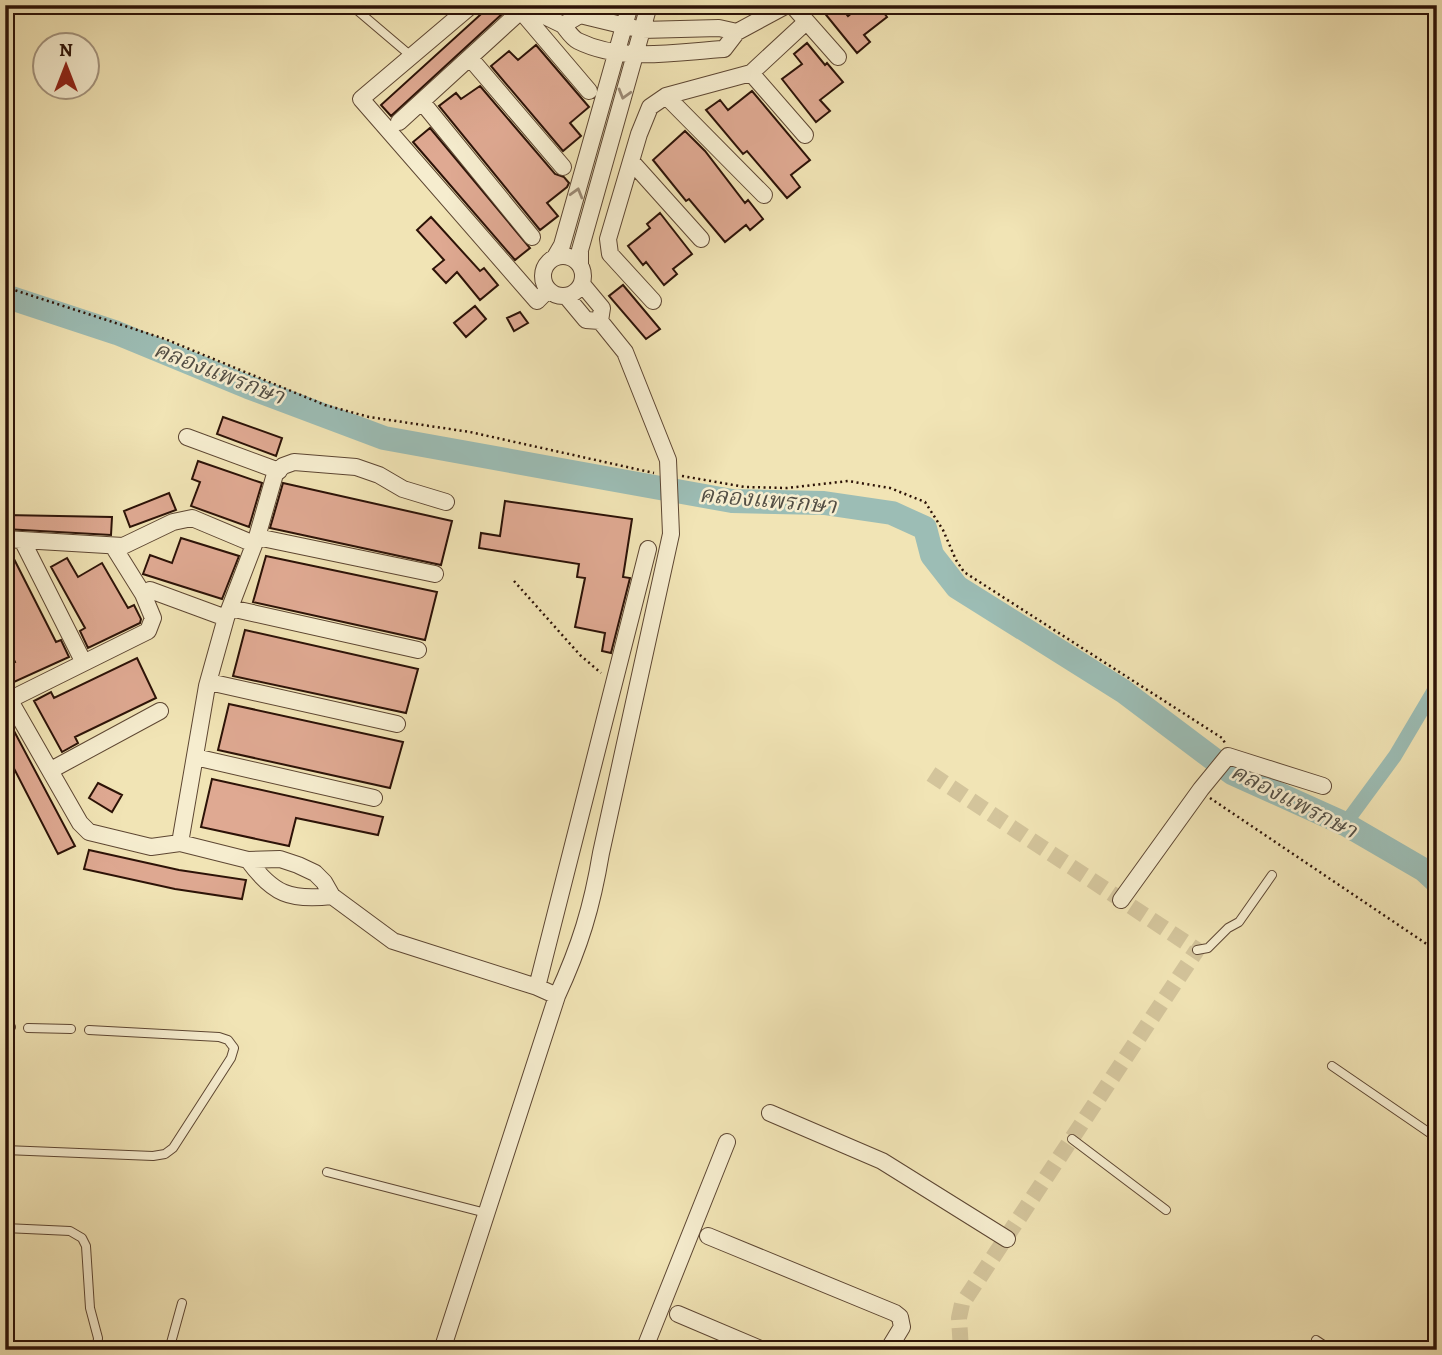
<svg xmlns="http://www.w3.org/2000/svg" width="1442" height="1355" font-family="Alegreya,'Noto Serif Thai',serif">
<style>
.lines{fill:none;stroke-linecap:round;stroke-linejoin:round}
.canal{stroke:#9cbdb5;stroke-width:14}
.river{stroke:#9cbdb5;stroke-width:24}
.building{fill:#dfa992;stroke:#2c1207;stroke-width:2}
.street-tunnel{stroke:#d3c49b;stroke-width:16;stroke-dasharray:16 8;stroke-linecap:butt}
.lane-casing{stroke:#5d4632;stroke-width:10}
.street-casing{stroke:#5d4632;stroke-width:18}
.path{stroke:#2c1207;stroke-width:2.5;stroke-dasharray:2 3.5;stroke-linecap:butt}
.lane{stroke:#f6edcf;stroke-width:8}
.street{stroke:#f6edcf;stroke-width:16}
.oneway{stroke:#9b8a75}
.labels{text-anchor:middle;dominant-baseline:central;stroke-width:5;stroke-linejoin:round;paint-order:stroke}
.water-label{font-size:23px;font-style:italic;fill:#534e44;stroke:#f6edcf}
</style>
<rect width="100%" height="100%" fill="#f1e4b5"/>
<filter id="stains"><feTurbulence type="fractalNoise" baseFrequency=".00286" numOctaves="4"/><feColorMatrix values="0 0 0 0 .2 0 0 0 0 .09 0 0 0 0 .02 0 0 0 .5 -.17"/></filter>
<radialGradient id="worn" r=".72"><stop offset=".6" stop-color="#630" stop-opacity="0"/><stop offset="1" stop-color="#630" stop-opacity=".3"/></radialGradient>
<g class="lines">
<path class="canal" d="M1345,824l50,-68 42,-71"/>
<path class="river" d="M5,296l112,37 131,54 136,51 348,63 92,2 68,10 33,15 7,27 25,32 166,104 109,82 113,51 79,46 13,12"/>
</g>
<path class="building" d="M491,5l11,9 -111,102 -10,-11z
M818,5h21l9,11 14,-11h16l9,12 -23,18 6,7 -13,11z
M807,43l18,22 2,-2 16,19 -23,18 10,11 -14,11 -34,-43 20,-15 -8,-10z
M536,45l53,62 -19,16 11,13 -18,15 -72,-85 18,-15 9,9z
M480,86l75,88 9,3 5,6 -2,4 -20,16 11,13 -18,14 -101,-124 17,-13 5,6z
M752,91l58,69 -19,15 9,12 -13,11 -40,-47 -4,3 -37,-44 14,-10 8,10z
M430,128l100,120 -15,12 -102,-118z
M685,131l20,20 40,52 3,-3 15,19 -13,11 -4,-5 -21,17 -36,-43 -3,2 -33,-41z
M660,213l32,41 -19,15 4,5 -13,11 -18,-23 -3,3 -15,-19 22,-18 -3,-4z
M431,217l49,54 4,-3 14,17 -18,15 -23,-28 -11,11 -13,-14 11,-9 -27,-30z
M623,285l37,44 -14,10 -37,-43z
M475,306l11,13 -20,18 -12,-14z
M520,312l8,11 -14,8 -7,-13z
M223,417l59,21 -6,18 -59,-22z
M198,461l64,22 -13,44 -58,-21 9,-24 -8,-3z
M283,483l169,38 -11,44 -171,-37z
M169,493l7,17 -46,17 -6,-16z
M505,501l127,18 -9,58 7,1 -19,75 -9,-2 3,-18 -30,-6 10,-49 -8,-1 2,-13 -100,-16 2,-15 19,3z
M5,515l107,2 -1,18 -106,-6z
M181,538l58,18 -17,43 -79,-25 7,-19 22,8z
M266,556l171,36 -12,48 -172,-38z
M67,558l11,19 24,-14 26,45 6,-3 7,14 -1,4 -52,25 -8,-17 5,-3 -34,-61z
M14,559l42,83 5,-2 8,17 -55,25 -8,-16 9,-4 -10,-20v-79z
M245,630l173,39 -12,44 -173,-37z
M137,658l19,40 -81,39 3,6 -16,9 -28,-51 17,-9 3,6z
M229,704l174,38 -13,46 -172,-38z
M5,714l70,132 -17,8 -53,-103z
M212,779l171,38 -5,18 -82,-17 -7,28 -88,-19z
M98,783l24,12 -10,17 -23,-14z
M89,850l90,20 67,10 -4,19 -67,-10 -91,-20z"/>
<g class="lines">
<path class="street-tunnel" d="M931,774l266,176 -235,354 -3,14 2,32"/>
<g class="lane-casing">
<path id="lane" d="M351,5l60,51
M1197,950l11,-2 20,-20 11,-6 33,-47
M5,1027h6
M28,1028l43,1
M1332,1066l105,72
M1072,1139l94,71
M5,1150l148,6 12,-2 8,-6 58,-90 3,-10 -6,-8 -9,-3 -130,-7
M327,1172l159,41
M5,1228l65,3 12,7 4,8 4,62 8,30 -1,12
M1316,1340l15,10
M170,1347l12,3
M169,1350l13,-47"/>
</g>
<g class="street-casing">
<path id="street" d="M472,5l-111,94 176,202 11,-11
M522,5l41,20
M792,5l46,52
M521,11l68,80
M580,15l62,15 77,-2 18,4 -13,17c-48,3 -101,14 -146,-8 -6,-3 -11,-11 -15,-16z
M737,32l50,-27
M470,58l93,109
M751,73l54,62
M666,96l98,99
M422,102l110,135
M399,122l126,-115
M631,161l70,78
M543 276a20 20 0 1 1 40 0a20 20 0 1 1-40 0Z
M555,257l7,-12 68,-240
M580,264v-14l69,-245
M582,284l20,24 -2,13
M653,301l-43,-47 -2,-15 31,-105 11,-27 16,-11 85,-23 55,-51
M187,437l92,34
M257,537l178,37
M5,539l118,7 50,-24 19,-4 62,26
M23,542l60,119
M113,546l30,48
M230,608l188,42
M209,682l188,42
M5,692l75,131 9,9 62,15 29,-4 68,17 32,-1 18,6 17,8 9,9 8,14 61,45 144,46 20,9
M9,700l139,-69 5,-13 -10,-24 7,-4 76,28
M195,757l179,41
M51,770l109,-59
M180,843l27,-157 19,-68 31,-81 18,-63 8,-8 11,-4 62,5 23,8 24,14 43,13
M248,860c25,34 42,41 84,36
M1121,900l80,-111 27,-33 95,30
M537,987l111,-438
M770,1113l112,48 125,78
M708,1236l187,77 5,4 2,10 -14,23
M678,1314l85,36
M442,1350l115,-354c23,-50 35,-89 44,-143l70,-319 -3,-74 -43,-108 -25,-31 -14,-1 -20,-24
M644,1350l83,-208"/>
</g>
<path class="path" d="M5,287l160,52 160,66 44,12 101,15 184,41
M682,476l63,11 42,1 61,-7 42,7 35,14 18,28 13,30 8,12 258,166 3,5
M514,581l66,74 21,18
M1210,798l227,153"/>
<use href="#lane" class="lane"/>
<use href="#street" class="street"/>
</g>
<defs><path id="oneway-chevron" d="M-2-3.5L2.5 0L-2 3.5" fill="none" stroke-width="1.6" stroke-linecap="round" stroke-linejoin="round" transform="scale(1.75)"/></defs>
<g class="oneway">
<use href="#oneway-chevron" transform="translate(624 94) rotate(106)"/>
<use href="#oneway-chevron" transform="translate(577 193) rotate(-74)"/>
</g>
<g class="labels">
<g class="water-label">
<text transform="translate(219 373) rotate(21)">คลองแพรกษา</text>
<text transform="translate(768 500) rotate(5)">คลองแพรกษา</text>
<text transform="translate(1294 801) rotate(27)">คลองแพรกษา</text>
</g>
</g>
<rect width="1442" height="1355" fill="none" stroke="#f1e4b5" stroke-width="28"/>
<rect x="7" y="7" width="1428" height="1341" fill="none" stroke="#2c1207" stroke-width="3.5"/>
<rect x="14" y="14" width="1414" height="1327" fill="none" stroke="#2c1207" stroke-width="2"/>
<g transform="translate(66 66)"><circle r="33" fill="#f6edcf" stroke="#a5957f" stroke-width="2"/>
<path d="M0-5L12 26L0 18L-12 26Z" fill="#8f2418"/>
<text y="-10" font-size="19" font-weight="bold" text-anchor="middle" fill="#2c1207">N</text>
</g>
<rect width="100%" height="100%" filter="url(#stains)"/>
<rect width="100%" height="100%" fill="url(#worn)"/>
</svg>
